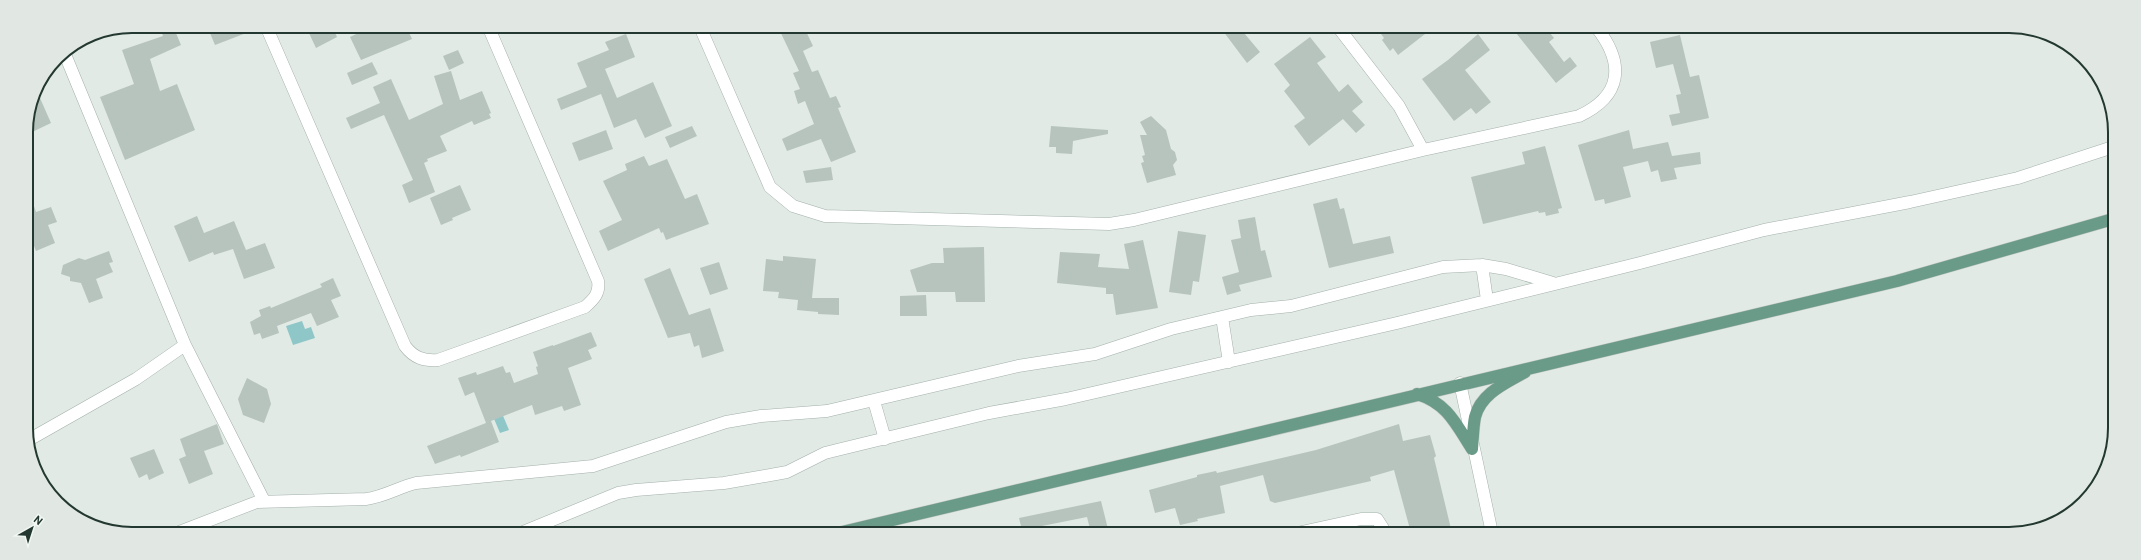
<svg xmlns="http://www.w3.org/2000/svg" width="2141" height="560" font-family="Overpass,sans-serif">
<style>
.water{fill:#8fc7c9}
.building{fill:#b7c4bd}
.lines{fill:none;stroke-linecap:round;stroke-linejoin:round}
.minor-casing{stroke:#a4b1ab;stroke-width:13}
.major-casing{stroke:#c1c7c5;stroke-width:13}
.minor{stroke:#fff;stroke-width:12}
.major{stroke:#6a9a88;stroke-width:12}
.rim{fill:none;stroke:#233830;stroke-width:2}
</style>
<rect width="100%" height="100%" fill="#e1eae5"/>
<path class="water" d="M302,321l3,8 6,-2 4,11 -22,7 -7,-19z
M501,411l8,19 -9,3 -8,-19z"/>
<path class="building" d="M159,26h14l8,19 -31,14 10,32 17,-7 18,46 -70,30 -25,-63 34,-13 -12,-34 41,-14z
M207,26h52v2l-44,17z
M317,26h15l5,11 -21,11 -8,-17z
M373,26h33l6,13 -51,21 -11,-23z
M778,27h26l9,19 -10,5 9,21 6,-2 12,28 6,-2 5,11 -3,1 18,44 -25,10 -10,-23 -34,12 -5,-12 32,-15 -9,-23 -7,3 -4,-13 6,-2 -7,-16 6,-2z
M1220,27h19l21,25 -13,11z
M1389,27h45l-36,28 -5,-7 -3,3 -8,-11 2,-2 -3,-4z
M1512,28h34l8,10 -5,4 15,20 6,-5 7,9 -21,17z
M626,34l9,23 -30,12 12,29 36,-16 19,44 -27,12 -9,-19 -22,9 -13,-34 -40,16 -4,-11 30,-12 -10,-24 32,-13 -4,-8z
M1478,34l12,16 -25,20 26,32 -15,12 -5,-6 -17,13 -32,-42 26,-19z
M1680,35l10,42 9,-2 10,43 -37,8 -3,-11 11,-2 -4,-18 5,-1 -8,-30 -17,4 -6,-26z
M1310,37l16,20 -9,6 22,29 9,-8 15,18 -11,9 13,14 -9,8 -13,-14 -34,27 -15,-20 11,-8 -21,-27 6,-6 -16,-21z
M458,50l6,13 -15,7 -6,-14z
M372,62l6,12 -26,11 -5,-12z
M451,71l9,29 22,-9 9,22 -2,1 2,4 -17,7 -2,-4 -32,15 7,15 -20,8 1,2 -4,2 11,29 -26,11 -7,-18 11,-5 -29,-65 -33,14 -5,-11 34,-15 -7,-16 18,-8 18,41 34,-16 -9,-28z
M36,89l15,34 -25,12v-10z
M1151,116l15,14 5,19 4,3 2,8 -4,5 3,10 -29,8 -6,-20 3,-1 -2,-6 3,-1 -5,-20h7l-7,-13z
M692,126l5,10 -27,12 -5,-11z
M1051,126l57,4v4l-35,7 -1,13 -16,-1v-6h-7z
M606,130l7,19 -34,12 -7,-18z
M1629,130l4,19 35,-7 4,14 28,-4 1,12 -27,4 3,11 -16,3 -3,-12 -7,2 -3,-11 -25,6 8,30 -26,7 -1,-5 -9,2 -17,-56z
M1545,146l17,62 -4,1 1,4 -13,3 -1,-4 -6,1 -1,-2 -55,13 -12,-47 54,-13 -3,-12z
M644,156l5,10 18,-7 18,40 12,-5 12,30 -43,16 -3,-8 -2,1 -2,-5 -51,23 -9,-20 23,-11 -19,-39 24,-11 -2,-6z
M831,167l2,13 -27,3 -3,-12z
M460,185l11,25 -19,8 1,2 -12,5 -11,-27z
M28,189l8,23 15,-5 6,15 -9,3 7,18 -19,8 -9,-23z
M1337,198l3,11 4,-1 9,36 37,-8 4,17 -65,15 -16,-64z
M197,216l7,17 30,-12 12,29 19,-7 10,25 -31,11 -11,-30 -19,6 -1,-3 -24,10 -15,-36z
M1255,217l6,34 4,-1 7,27 -33,8 2,6 -14,4 -5,-18 17,-5 -8,-32 10,-2 -3,-18z
M1178,231l28,4 -7,47 -6,-1 -2,14 -22,-3z
M1143,240l15,68 -42,7 -3,-21h-7v-6l-49,-5 3,-31 40,2 -2,13 31,2 -5,-25z
M984,247l1,55h-29l-1,-10h-38l-7,-22 22,-7h12l-1,-15z
M109,251l4,11 -4,1 4,9 -17,7 7,19 -14,5 -8,-20 -11,-2v-4l-9,-3 2,-9 16,-7 6,2z
M783,256l33,3 -4,39h27v17l-21,-1v-2l-21,-2 1,-10 -20,-2 1,-6 -16,-1 3,-32 17,2z
M719,262l9,27 -18,6 -10,-27z
M670,268l19,47 21,-7 14,43 -22,7 -3,-13 -5,2 -4,-14 -22,5 -24,-59z
M333,278l8,18 -10,4 8,17 -22,9 -6,-13 -34,13 2,7 -17,6 -2,-6 -6,2 -4,-13 11,-6 -2,-6 11,-4 1,2 51,-21 -2,-3z
M926,295l1,21h-27v-20z
M591,332l6,14 -9,4 4,9 -24,9 13,37 -17,6 -2,-5 -27,9 -3,-10 -41,16 8,21 -38,15 -1,-2 -25,9 -8,-18 59,-23 -12,-31 -9,4 -7,-18 18,-6 1,3 26,-9 3,7 4,-1 4,11 24,-9 -2,-7 2,-1 -5,-14 20,-7v1z
M247,378l20,11 4,15 -7,19 -21,-8 -5,-16z
M217,424l7,20 -20,7 9,23 -24,10 -10,-25 7,-3 -6,-17z
M1399,424l4,17 27,-6 6,21 -2,2 18,75h-41l-17,-63 -24,7 1,4 -96,22 -5,-2 -7,-26 -43,11 5,27 -28,6 1,2 -18,4 -5,-17 -20,5 -6,-23 48,-13v-2l19,-4 1,2 99,-23z
M154,449l10,24 -15,7 -2,-6 -8,4 -9,-20z
M1101,501l8,32h-18l-4,-16 -65,13 -3,-12z"/>
<g class="lines">
<g class="minor-casing">
<path id="minor" d="M266,26l139,320c9,12 19,15 33,14l147,-53c9,-8 15,-14 13,-26l-110,-255
M700,27l70,160 23,19 32,10 284,8 25,-4 289,-70 156,-34c43,-20 46,-52 18,-88
M1338,27l61,79 24,44
M1482,265l5,35
M1222,317l7,45
M185,345l79,156
M1460,383l32,150
M874,401l11,38
M28,438h4l104,-59 49,-34 -121,-293
M179,532l78,-30 109,-3c18,-2 33,-12 50,-16l177,-17 133,-44 35,-6 66,-5 191,-45 77,-12 76,-25 80,-19 40,-4 152,-39 39,-2 24,4 47,14
M523,532l95,-39 18,-3 88,-7 41,-7 22,-4 38,-19 12,-3 152,-37 77,-14 331,-76 243,-60 124,-33 146,-28 108,-24 95,-31
M1297,533l64,-14h16l9,14"/>
</g>
<g class="major-casing">
<path id="major" d="M1417,394c30,9 39,30 55,55
M1472,449c1,-11 1,-22 3,-32 6,-24 31,-34 50,-45
M838,533l1059,-252 216,-62"/>
</g>
<use href="#minor" class="minor"/>
<use href="#major" class="major"/>
</g>
<path d="M0 0H2141V560H0ZM132 33H2009A99 99 0 0 1 2108 132V428A99 99 0 0 1 2009 527H132A99 99 0 0 1 33 428V132A99 99 0 0 1 132 33Z" fill="#e1e8e3" fill-rule="evenodd"/>
<path class="rim" d="M132 33H2009A99 99 0 0 1 2108 132V428A99 99 0 0 1 2009 527H132A99 99 0 0 1 33 428V132A99 99 0 0 1 132 33Z"/>
<g transform="translate(32 528) rotate(39)" stroke="#f1f7f3" stroke-width="3" paint-order="stroke">
<path d="M0-3L7 15L0 10L-7 15Z" fill="#233830"/>
<text y="-6" font-size="11" font-weight="bold" text-anchor="middle" fill="#233830">N</text>
</g>
</svg>
